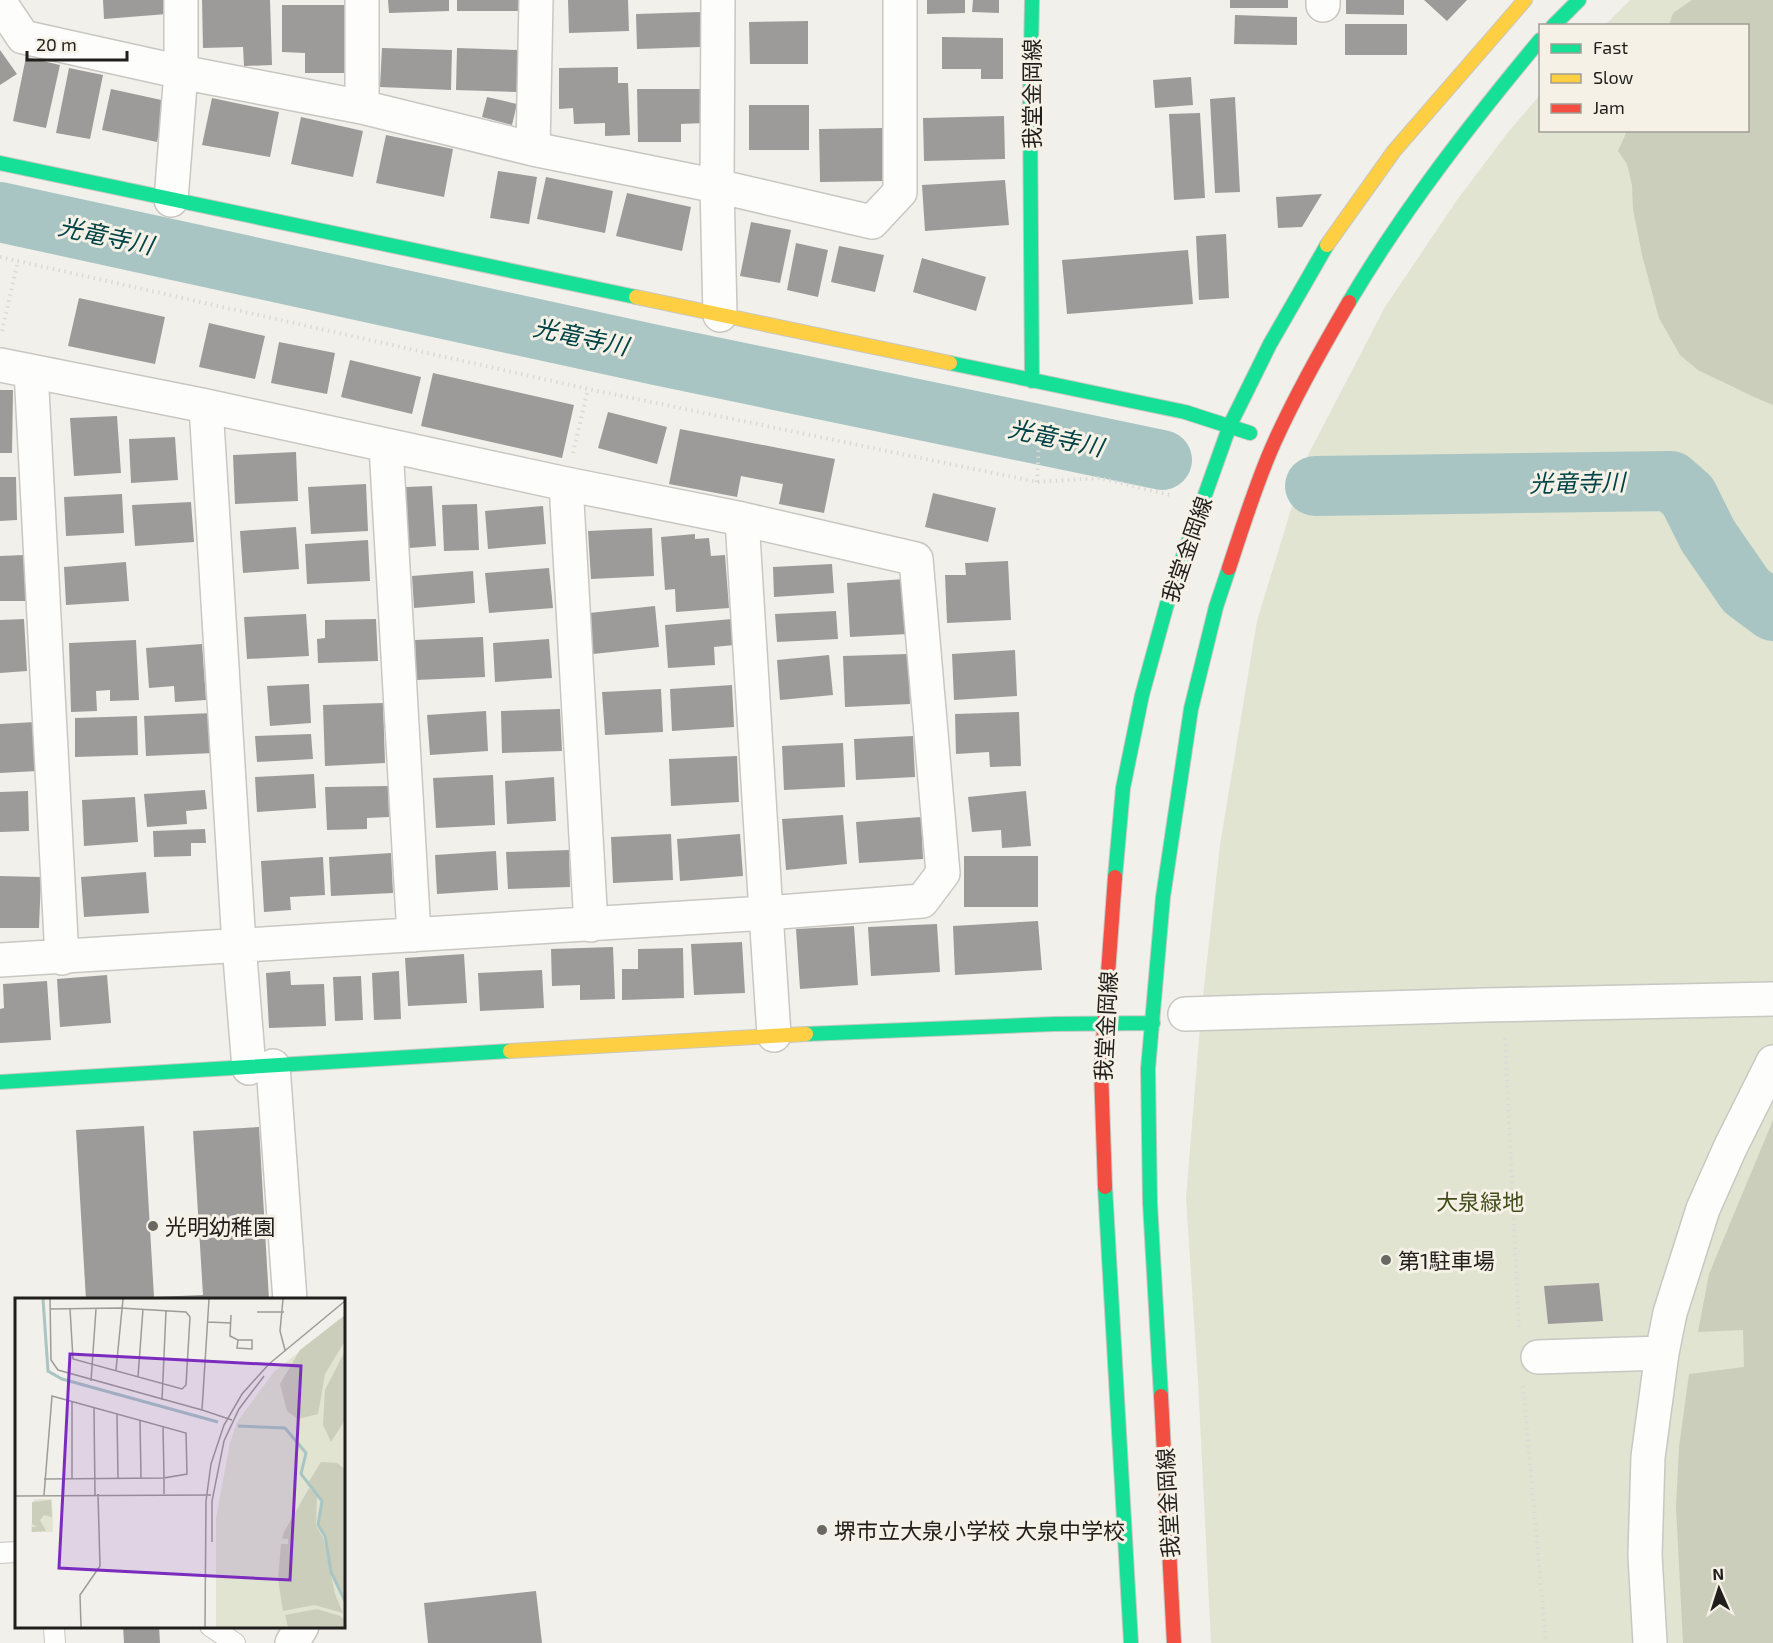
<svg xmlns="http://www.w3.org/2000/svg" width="1773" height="1643" font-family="'Exo 2','Noto Sans JP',sans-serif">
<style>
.green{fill:#e0e4d1}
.forest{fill:#cacebb}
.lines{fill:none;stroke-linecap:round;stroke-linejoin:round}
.river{stroke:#a8c5c4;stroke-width:60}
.building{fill:#9d9b9a}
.lane-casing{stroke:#c8c7c2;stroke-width:22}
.street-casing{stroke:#c8c7c2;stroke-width:36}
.fast-casing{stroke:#c8c7c2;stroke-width:16}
.slow-casing{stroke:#c8c7c2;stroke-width:16}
.jam-casing{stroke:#c8c7c2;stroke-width:16}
.path{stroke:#dbdad8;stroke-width:4;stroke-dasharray:1.5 4.5;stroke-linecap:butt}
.lane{stroke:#fdfdfc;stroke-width:20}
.street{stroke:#fdfdfc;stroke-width:33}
.fast{stroke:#16e098;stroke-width:14}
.slow{stroke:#ffcf43;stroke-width:14}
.jam{stroke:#f24e42;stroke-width:14}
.poi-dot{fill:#6a6863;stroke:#f5f1e7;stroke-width:2}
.labels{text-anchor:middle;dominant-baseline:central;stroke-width:6;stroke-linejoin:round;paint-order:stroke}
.street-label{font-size:22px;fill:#201f1b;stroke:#f5f1e7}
.park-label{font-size:22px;fill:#434e1b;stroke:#f5f1e7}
.poi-label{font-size:22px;fill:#201f1b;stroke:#f5f1e7;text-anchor:start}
.water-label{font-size:24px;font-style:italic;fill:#004447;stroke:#f5f1e7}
.inset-river{fill:none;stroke:#a8c5c4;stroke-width:3}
.inset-road{fill:none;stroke:#9e9c97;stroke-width:1.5}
.view{fill:#7b2cbf;fill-opacity:0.15;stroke:#7b2cbf;stroke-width:3}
.inset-edge{fill:none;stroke:#201f1b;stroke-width:3}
</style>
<rect width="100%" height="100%" fill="#f2f0ea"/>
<path class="green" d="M1630,0h143v1643h-562l-13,-262 -12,-183 15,-184 19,-169 37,-224 50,-164 78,-150 72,-107 52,-69 31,-36v35h208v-104l-143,-1z"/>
<path class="forest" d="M1692,0h81v405l-19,-8 -56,-27 -18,-15 -21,-37 -17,-63 -9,-46 -1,-24 -5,-21 -9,-13 9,-20 121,-1v-104l-79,-1 4,-12z
M1773,1120v523h-90l-7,-136 3,-60 10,-73 55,-7 -1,-37 -45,2 11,-58z"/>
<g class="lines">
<path class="river" d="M0,212l656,143 506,105
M1315,486l356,-5 17,15 20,40 38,55 27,20"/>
</g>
<path class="building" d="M103,0h63l1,14 -63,5z
M202,0h68l2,65 -28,1 -1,-19 -40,1z
M388,0h61v11l-60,2z
M457,0h63v11h-63z
M568,0h60l1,31 -60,2z
M927,0h38v13l-38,1z
M973,0h26v13l-27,-1z
M1230,0h58v8h-58z
M1346,0h58v15l-58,-1z
M1424,0h43l-20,21z
M282,5h64l-1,68h-40v-20l-23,-1z
M700,12l1,35 -64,2 -1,-35z
M1235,15l62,2v28l-63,-1z
M808,21v43h-58l-1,-42z
M1345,24h62v31h-62z
M942,37l61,1v41h-22v-10h-39z
M382,48l70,2 -1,40 -71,-3z
M457,48l61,2 -1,42 -61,-2z
M0,50l17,24 -17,11z
M26,57l34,8 -14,63 -33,-7z
M618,67v16h10l2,52 -25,1v-13l-31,1 -1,-16 -14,1v-41z
M69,68l34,7 -13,64 -34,-6z
M1191,77l2,28 -38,3 -2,-28z
M111,89l55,12 -9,41 -55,-12z
M637,89h67v34l-23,1v18h-43z
M487,97l30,7 -5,21 -30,-8z
M1235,97l5,95 -25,1 -5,-94z
M212,98l67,14 -9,45 -68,-12z
M749,105h60v45h-60z
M1200,113l5,85 -31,2 -5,-86z
M1004,116l1,43 -81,2 -1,-43z
M301,117l62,14 -10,46 -62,-13z
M884,128l1,53 -65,1 -1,-53z
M386,135l67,14 -9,48 -68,-14z
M498,171l39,6 -8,47 -39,-6z
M546,177l67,14 -8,42 -68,-14z
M1005,180l4,45 -84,6 -3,-46z
M627,193l64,14 -9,44 -66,-15z
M1322,194l-20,33 -24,1 -2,-31z
M751,222l40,8 -11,53 -40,-7z
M1226,234l3,64 -30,2 -3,-64z
M796,243l32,7 -10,47 -31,-7z
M839,246l45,9 -9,37 -44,-10z
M1188,250l5,54 -126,10 -5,-54z
M922,258l64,19 -10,34 -63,-19z
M79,298l86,19 -10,47 -87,-18z
M209,323l56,13 -10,43 -56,-12z
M279,342l56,11 -8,41 -56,-11z
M350,360l71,17 -9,37 -71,-17z
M433,373l141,32 -12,53 -141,-32z
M0,390h13l-1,63h-12z
M608,412l59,15 -10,37 -59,-16z
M117,416l4,57 -47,3 -4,-58z
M680,429l155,30 -11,54 -45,-9 4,-20 -42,-8 -4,21 -68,-13z
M175,437l3,43 -47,3 -2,-44z
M296,452l2,49 -63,3 -2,-49z
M0,477h16l1,43 -17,1z
M366,484l2,47 -57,3 -3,-47z
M432,486l4,60 -27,2 -3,-61z
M933,493l63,15 -8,34 -63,-15z
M122,494l2,39 -58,3 -2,-39z
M191,502l3,40 -59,4 -3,-41z
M477,504l2,46 -35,1 -2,-46z
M543,506l3,38 -58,5 -3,-38z
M296,527l3,42 -56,4 -3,-42z
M652,528l2,48 -63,3 -3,-48z
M695,534v5l14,-1 2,18 14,-1 4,53 -53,4 -1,-23 -10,1 -4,-53z
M368,540l2,41 -63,3 -2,-40z
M24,555l2,46h-26v-45z
M1008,561l3,59 -64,3 -2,-48h21l-1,-12z
M126,562l3,39 -63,4 -2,-38z
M832,564l2,29 -60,4 -1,-30z
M549,568l4,40 -64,5 -4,-40z
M473,571l2,32 -61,5 -2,-32z
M905,579l3,55 -58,3 -3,-54z
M655,606l4,41 -66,7 -4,-41z
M836,611l2,28 -61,3 -2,-28z
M306,614l3,42 -62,3 -3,-42z
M24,619l3,52 -27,2v-53z
M376,619l2,42 -60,2 -1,-24 8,-1v-18z
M732,619l2,26 -20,2 1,18 -47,3 -3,-43z
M483,637l2,40 -69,3 -1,-40z
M549,639l3,39 -57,4 -2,-39z
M136,640l3,60 -29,1v-11l-14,1 1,20 -26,1 -2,-69z
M202,644l4,56 -31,2 -1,-16 -25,2 -3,-40z
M1015,650l2,46 -63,4 -2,-46z
M908,654l2,50 -65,3 -2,-51z
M829,655l4,40 -53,5 -3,-40z
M309,684l2,39 -41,3 -3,-40z
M732,685l2,42 -62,4 -2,-42z
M661,689l2,43 -58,3 -3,-43z
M383,703l2,60 -60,3 -2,-61z
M560,709l2,42 -60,2 -1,-42z
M486,711l2,40 -58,4 -3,-40z
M1019,712l2,54 -31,1 -1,-15 -33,2 -1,-40z
M212,713l2,40 -68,3 -2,-40z
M137,716l1,39 -63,2v-39z
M35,722l2,49 -37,2v-49z
M311,734l2,25 -56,3 -2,-26z
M913,736l2,41 -59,3 -2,-41z
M843,743l2,44 -61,3 -2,-44z
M737,756l2,46 -68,4 -2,-47z
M314,774l2,34 -59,4 -2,-35z
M493,775l2,50 -59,3 -3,-50z
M554,777l2,44 -49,3 -2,-43z
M388,786l1,31 -22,1v11l-40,1 -2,-43z
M205,790l2,19 -21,2 1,13 -40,3 -3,-33z
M28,791l1,40 -29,1v-40z
M1026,791l5,55 -29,2 -1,-18 -29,2 -4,-35z
M135,797l3,45 -54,4 -2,-46z
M843,815l4,49 -61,6 -4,-51z
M921,817l2,42 -64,4 -3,-41z
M205,829l1,14h-15v13l-37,1 -1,-26z
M671,834l2,46 -60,3 -2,-46z
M740,834l3,42 -63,5 -3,-42z
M569,850l1,37 -62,2 -2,-37z
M496,851l2,39 -61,4 -2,-39z
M391,853l2,40 -62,3 -2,-39z
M964,856h74v51h-74z
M323,857l2,38 -35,2 1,13 -27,2 -3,-51z
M146,872l3,41 -65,4 -3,-40z
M0,876l41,1 -2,51h-39z
M1038,921l4,49 -87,5 -2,-49z
M937,924l3,48 -69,4 -3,-49z
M854,926l4,59 -58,4 -4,-60z
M742,942l3,51 -51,2 -3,-51z
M613,947l2,52 -35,1v-15l-28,1 -1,-37z
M683,948l1,50 -62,2v-31h16v-20z
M464,954l3,49 -59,3 -3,-48z
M542,970l2,38 -64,3 -2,-38z
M290,971l1,14 33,-1 2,42 -57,2 -3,-55z
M399,971l2,48 -27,1 -2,-47z
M107,975l4,48 -51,4 -3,-48z
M361,976l2,44 -28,1 -2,-44z
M47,981l4,59 -51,3v-34l4,-1 -1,-24z
M144,1126l10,171 49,-2 -10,-164 66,-4 10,173h-183l-10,-170z
M1599,1283l4,38 -55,3 -4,-38z
M536,1591l6,52h-114l-4,-40z
M123,1626h36l1,17h-36z"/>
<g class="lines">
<g class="lane-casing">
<path id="lane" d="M0,1553l16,-1
M54,1626l1,17
M210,1626l25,17"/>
</g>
<g class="street-casing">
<path id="street" d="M1,0v4l22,33 158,35 181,35 171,42 184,37 155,36 28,-30v-192
M362,0v107
M718,0l-1,186 3,129
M1323,0v5
M533,149l3,-149
M171,200l10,-128v-72
M0,365l206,41 360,78 176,35 174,40 27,314 -21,28 -156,12 8,122
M31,371l31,587
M206,406l33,539 10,123
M386,446l28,489
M566,484l25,441
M0,960l766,-47 -24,-394
M1185,1014l299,-9 289,-6
M273,1066l17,234
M1538,1357l124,-4
M292,1643l10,-17
M1650,1643l-5,-88 3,-98 14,-104 8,-40 33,-104 27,-61 43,-86"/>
</g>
<g class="fast-casing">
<path id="fast" d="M1032,0l-2,104 2,277
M1553,26l26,-26
M0,163l636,134
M1349,302c55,-93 122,-179 191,-262
M950,363l235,49 65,21
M1115,877l8,-89 19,-93 28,-102 60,-168 40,-81 57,-99
M806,1034l248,-10 99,-1
M0,1082l510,-31
M1105,1187l26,456
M1161,1396l-11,-193 -2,-134 15,-172 28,-188 25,-102 13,-39"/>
</g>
<g class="slow-casing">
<path id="slow" d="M1327,245l67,-94 131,-151
M636,297l314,66
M510,1051l296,-17"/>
</g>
<g class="jam-casing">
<path id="jam" d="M1229,568c14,-42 27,-85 45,-125 22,-49 48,-95 75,-141
M1105,1187l-4,-117 14,-193
M1161,1396l13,247"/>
</g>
<path class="path" d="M0,257l588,132 449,93 63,-4 70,17
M2,331l16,-70
M573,453l15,-64
M1037,482l3,-66
M1505,1038l14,292
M1523,1386l23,257"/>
<use href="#lane" class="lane"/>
<use href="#street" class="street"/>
<use href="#fast" class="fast"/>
<use href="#slow" class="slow"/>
<use href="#jam" class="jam"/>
</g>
<g class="poi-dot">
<circle cx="153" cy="1226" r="6"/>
<circle cx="1386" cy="1260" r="6"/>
<circle cx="822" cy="1530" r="6"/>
</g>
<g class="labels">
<g class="street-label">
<text transform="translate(1031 94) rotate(-90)">我堂金岡線</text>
<text transform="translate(1186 549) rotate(-71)">我堂金岡線</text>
<text transform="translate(1105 1026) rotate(-87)">我堂金岡線</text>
<text transform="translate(1167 1503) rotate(-93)">我堂金岡線</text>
</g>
<g class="park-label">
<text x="1480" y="1201">大泉緑地</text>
</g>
<g class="poi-label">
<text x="165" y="1226">光明幼稚園</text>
<text x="1398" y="1260">第1駐車場</text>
<text x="834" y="1530">堺市立大泉小学校 大泉中学校</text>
</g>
<g class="water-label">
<text transform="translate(106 235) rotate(12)">光竜寺川</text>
<text transform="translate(581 336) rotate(12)">光竜寺川</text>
<text transform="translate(1056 437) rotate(12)">光竜寺川</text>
<text transform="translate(1577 482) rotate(-1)">光竜寺川</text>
</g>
</g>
<g transform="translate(15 1298)">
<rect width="330" height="330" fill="#f2f0ea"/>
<path d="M330,17v312h-129v-109l14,-75 7,-21 37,-50zM19,201h18l1,33h-22z" fill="#e0e4d1"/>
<path d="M330,17v26l-20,33 -7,40 -20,5 -11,-8 -7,-27 20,-34zM330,53v69l-14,22 -8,-17 2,-35zM306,164l16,1 8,6v132l-14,-29 -6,-36 -7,-11 4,-24 -14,-18zM294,190l8,7 -1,31 7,11 12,57 8,19 -29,-8 -31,6 -5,-32 3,-35h7v-5h-6l2,-7zM36,202l1,17 -8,-2 -4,5 6,11 -14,1v-5h5l-5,-3v-22zM302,311l23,7 5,4v7h-57l-3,-12z" fill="#cacebb"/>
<path class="inset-river" d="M28,1l5,72 14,8 156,43M223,128l47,2 21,25 -5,21 21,27 -4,24 7,11 6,36 14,29"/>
<path class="inset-road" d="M35,1l1,61 7,10 144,40M194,1l-7,111 30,10M268,1l-3,32 5,19M35,11l70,-1 66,4 4,5 -4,68 -4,4 -109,-30 -3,-50M242,14h27M216,17l-1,21 8,4 -1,8 15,1v-9h-14M192,24l24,1M101,72l7,-71M123,79l5,-68M76,83l5,-72M147,102l4,-89M57,104v77M79,110l1,87M102,116l1,64M125,123l1,57M29,181l120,-1 -1,-52M29,197l8,-99 134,37 1,41 -23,4v16M0,198l196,-1M197,244v-41l12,-60 15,-32 25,-33M66,329l-1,-32 20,-29 -2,-72M190,329l1,-126 5,-37 13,-39 18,-31 27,-30 76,-63"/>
<path class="view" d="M55,56l231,12 -11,214 -231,-12z"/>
<rect width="330" height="330" class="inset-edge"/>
</g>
<rect x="1539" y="24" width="210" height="108" fill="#f5f1e7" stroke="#a09d95" stroke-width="1.5"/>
<rect x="1551" y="44" width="30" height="9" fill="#16e098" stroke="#a09d95" stroke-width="1.5"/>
<text x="1593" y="54" font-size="18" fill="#201f1b">Fast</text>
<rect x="1551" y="74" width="30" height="9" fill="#ffcf43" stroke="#a09d95" stroke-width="1.5"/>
<text x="1593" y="84" font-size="18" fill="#201f1b">Slow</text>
<rect x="1551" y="104" width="30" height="9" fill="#f24e42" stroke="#a09d95" stroke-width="1.5"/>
<text x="1593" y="114" font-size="18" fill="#201f1b">Jam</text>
<g transform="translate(1719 1589) rotate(357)" stroke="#f5f1e7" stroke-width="4.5" paint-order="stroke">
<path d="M0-4.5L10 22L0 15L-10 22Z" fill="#201f1b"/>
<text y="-9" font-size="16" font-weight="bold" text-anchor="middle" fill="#201f1b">N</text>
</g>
<path d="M27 51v9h100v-9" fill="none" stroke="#201f1b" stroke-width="3"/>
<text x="36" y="51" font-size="18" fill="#201f1b" stroke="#f5f1e7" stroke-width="4.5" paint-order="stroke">20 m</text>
</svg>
